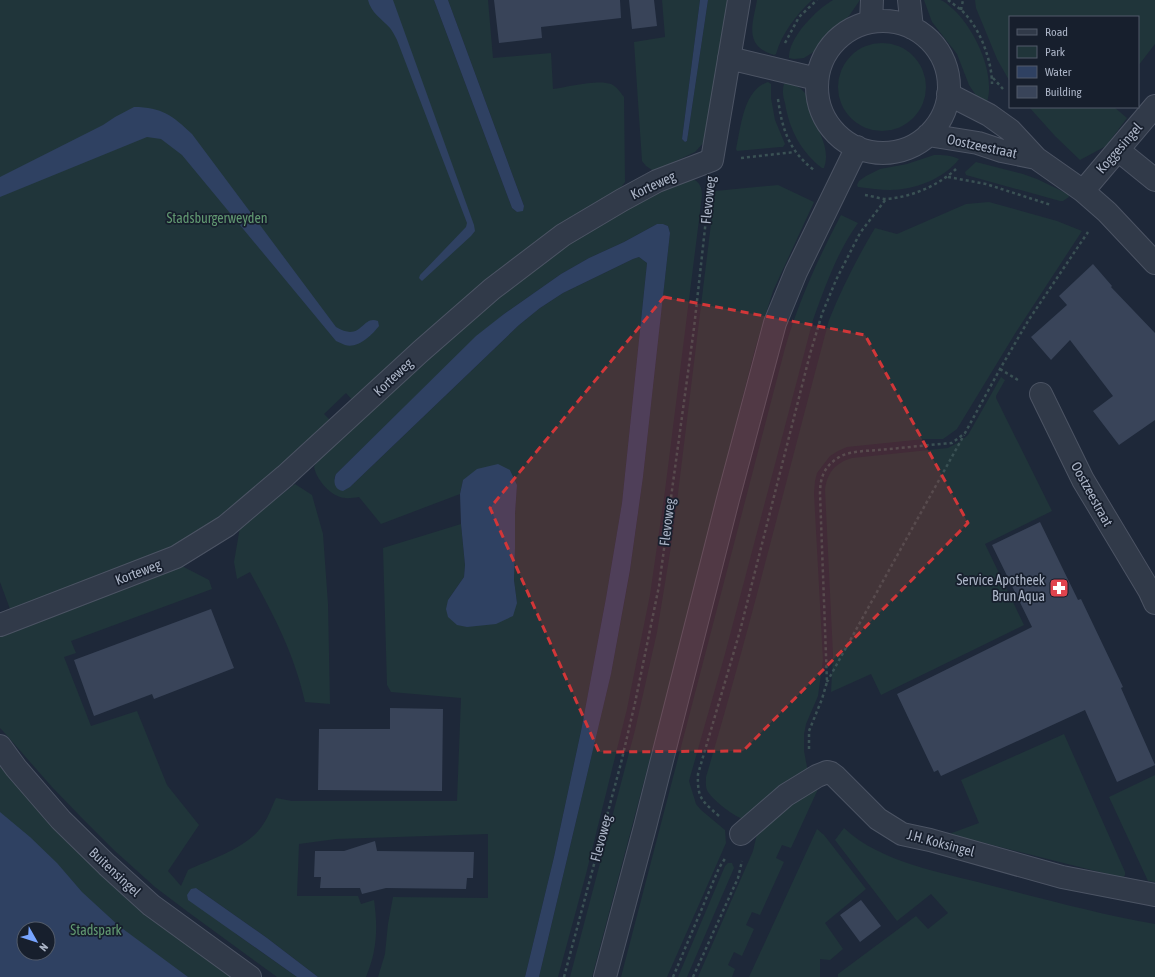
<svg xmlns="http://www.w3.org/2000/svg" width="1155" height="977" font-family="'Asap Condensed',sans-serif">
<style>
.green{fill:#20353a;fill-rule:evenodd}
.water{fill:#2f4162;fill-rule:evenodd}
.building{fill:#394459}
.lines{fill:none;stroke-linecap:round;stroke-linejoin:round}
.minor-casing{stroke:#4c5464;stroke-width:24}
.path{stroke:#3a5154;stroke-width:2.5;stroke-dasharray:3 3;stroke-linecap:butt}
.minor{stroke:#313a49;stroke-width:22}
.marked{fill:#d23638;fill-opacity:0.2;stroke:#d23638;stroke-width:3;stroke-dasharray:8 5;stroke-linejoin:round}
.labels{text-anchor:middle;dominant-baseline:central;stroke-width:3.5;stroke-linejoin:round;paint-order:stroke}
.street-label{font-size:14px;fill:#abb4c6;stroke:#171f2d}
.park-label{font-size:14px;fill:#619871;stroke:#171f2d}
.poi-label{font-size:14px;fill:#abb4c6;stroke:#171f2d;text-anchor:end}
</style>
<rect width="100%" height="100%" fill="#1e2839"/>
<path class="green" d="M0,0h434l78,208 5,4 7,-6 -76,-206h40l5,58 58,-5 2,36c13,-2 46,-10 58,-5 6,3 9,8 13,13l1,85 -6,8 -19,10 -34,21 -213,180 -7,-8 -22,21 7,7 -63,60 -79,59 -29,14 -150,55 -10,-27z
M662,0h38l-18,139 3,3 2,-1 21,-141h24l-25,139 -12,13 -38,18h-5l-6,-4 -4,-5 -8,-119 31,-5z
M757,0h55c-16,15 -30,33 -36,54l-2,1c-31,-9 -21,-32 -17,-55z
M833,0h27l-11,16 -20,17 -11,16 -14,9 -10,1 -5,-1c-1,-20 28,-49 44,-58z
M924,0c5,0 11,0 16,0 5,1 9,6 13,9 21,19 43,64 34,93l-3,1 -9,-9 -6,-9 -12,-31 -25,-32z
M975,0h180v44l-17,22v-49h-128v65l-13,-23 -21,-51z
M838 87a44 44 0 1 1 88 0a44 44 0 1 1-88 0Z
M768,82l3,2v14l4,22 10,24 -2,3h-3l-43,4 -1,-2c5,-21 7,-59 32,-67z
M786,83c8,1 14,4 19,10 5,6 5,13 7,21 6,17 19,35 12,54h-2c-21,-16 -33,-39 -37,-65 -2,-6 -3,-13 -1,-19z
M1029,107h85l13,11 -21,28 -26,14 -25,-24z
M934,155c9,0 17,0 25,4 -15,20 -45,31 -69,31 -10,0 -21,-2 -32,-3l-1,-2 2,-4 7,-5 14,-7 27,-5z
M976,162l47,12 14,5 31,15 1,3 -6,4h-3l-94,-26 -1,-3z
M691,178c9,4 11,9 11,18l-37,295 -15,104 -23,114 -41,165 -28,103h-19l72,-303 19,-103 13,-94 27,-244 -2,-7 -5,-2h-6l-33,18 -35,16 -28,16 -57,40 -59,54 -109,106 -2,5 16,8 169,-162 21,-17 23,-15 70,-34 6,-2 8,6 -25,240 -16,95 -25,133 -27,126 -29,120h-147l7,-23 3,-30 5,-27 95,1v-64l-152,5 -37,5 -2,52h61l3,8 13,-4c4,28 3,51 -8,77h-48l-51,-39 -71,-50 40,46 61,43h-20l-89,-65 -33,-25 -40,-36 -35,-35 -28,-29 -50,-57 -2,-2v-93l180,-70 29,15 3,9 -141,52 5,12 -12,4 27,69 46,-15 30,74 32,40 -31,46 13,15 7,-16c25,-12 61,-22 76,-47 5,-7 8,-17 12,-25l16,3h165l4,-103 -70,-6 -4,-7 -4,-137 78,-24 4,41 -1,12 -16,23 69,3 -3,-23 1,-31v-35l2,-29 -7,-15 -47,10 -3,14 -79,30 -22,-27c-6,1 -14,2 -19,0 -12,-4 -24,-19 -26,-30l4,-7 164,-153 103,-76 69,-38z
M778,185l36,17 -41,89 -18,58 -86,338 -77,290h-22l65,-247 22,-98 16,-98 42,-343z
M989,202l68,19 25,10 -66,101 -59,97 -14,10h-18l-78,8 -9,4 -8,5 -13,17 -2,8 -1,12 9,167 -5,36 -12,28 -2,10v17l4,21 -63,47c-9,0 -32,-19 -37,-27 -3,-5 -2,-10 -2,-15 45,-152 82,-305 123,-457 13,-32 28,-62 46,-92l22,6 69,-30z
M841,215l17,8c-21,29 -33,64 -45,97l-88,334 -36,127 7,23 5,6 24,20 1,13 -59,134h-46l164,-629c14,-48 33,-89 56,-133z
M1001,377l4,3 -9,16v2l56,113 -67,33 39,81 -143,70 -10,-21 -40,18 2,-37 -8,-165c2,-17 10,-27 27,-32l96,-10c7,-4 14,-7 20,-13z
M295,484l17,11 11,39 5,70 2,100 -25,-2c-11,-49 -31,-86 -55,-130l-13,7 -3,-17 6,-35z
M1064,734l61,138v3l-2,3 -174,-44 30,-11 -18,-43z
M0,765l9,9 224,203h-233zM24,929h24v24h-24z
M1155,775v107l-7,-1 -39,-84z
M816,788l2,1 -27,59 -9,-3 -6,13 8,4 -24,53 -8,-3 -6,13 8,4 -12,27 -8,-4 -6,13 7,4 -3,8h-34l55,-126c1,-4 2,-9 3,-13 9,-22 41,-38 60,-50z
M844,828c37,35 97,44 145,57 55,14 110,29 166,39v53h-317v-3l78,-58 12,13 20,-16 -17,-19 -34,27 -62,-81z
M817,829l7,6 42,54 -41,34 18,26 -13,11 -10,-1v18h-71z
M728,863h4l2,5 -47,109h-9l47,-111z"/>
<path class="water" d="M368,0h25l81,225 1,6 -4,5 -49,45 -3,-3 1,-3 46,-48 1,-4 -70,-183c-2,-4 -4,-8 -7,-12 -8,-9 -19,-15 -22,-28z
M434,0h14l76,206 -1,5 -6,1 -5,-4z
M700,0h8l-21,141 -2,1 -3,-3z
M134,107c28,0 39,9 58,27l144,193c26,16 26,-13 42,-6l1,5c-7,9 -21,23 -34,19 -3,-1 -6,-3 -9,-4l-154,-186 -21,-16 -14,-2 -147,60v-20l103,-52 12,-8z
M657,224h6l5,2 2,7 -27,244 -13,93 -19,104 -72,303h-14l29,-120 27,-126 25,-133 16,-95 25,-240 -8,-6 -6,2 -70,34 -23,15 -21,17 -169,162 -7,4c-9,-1 -10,-10 -7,-17l140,-138 28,-22 57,-40 28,-16 35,-16z
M498,464l12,6 7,15 -2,29v35l-1,31 3,23 -4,13 -17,8 -29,3 -10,-2 -9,-8 -2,-8 2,-9 16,-23 1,-12 -4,-41 -1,-30 3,-14 14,-11z
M0,812l30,25 27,26 25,29 37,34 69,51h-188zM24,929h24v24h-24z
M196,888l71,50 51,39h-21l-109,-77 -1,-5 4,-6z"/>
<path class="building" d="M494,0h126l1,18 -80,9 1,11 -43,5z
M629,0h25l3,26 -25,3z
M1093,264l19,22 -1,1 44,46v87l-36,25 -26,-34 20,-15 -43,-56 -19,20 -20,-23 36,-32 -8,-9z
M1040,522l38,78 3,-1 42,88 -2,1 34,77 -38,17 -32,-72 -144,66 -3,-6 -4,2 -37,-78 135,-67 -40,-82z
M211,609l23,59 -80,31 -2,-5 -58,22 -20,-56z
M390,708l53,1 -1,82 -124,-1 1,-61h71z
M375,841l2,10 97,1 -1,26h-6l-1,11 -80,-1 -24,6 -2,-6h-40l1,-11h-7l1,-26h29z
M861,900l20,26 -21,16 -20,-27z"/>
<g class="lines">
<g class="minor-casing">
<path id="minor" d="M909,0l3,28
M817 87a66 66 0 1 1 132 0a66 66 0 1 1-132 0Z
M871,22l1,-22
M729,58l88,21
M948,94l41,21 21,15 26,28 47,33 24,21 48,51
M928,135l50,8 24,8 34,7
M1118,150l37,30
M1083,191l72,-85
M1041,394l42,86 66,110 6,13
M0,625l176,-68 50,-31 59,-50 136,-125 71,-62 71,-54 59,-35 35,-19 55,-21 27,-160
M0,746l16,22 45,52 46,45 44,40 99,72
M741,834l45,-39 31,-19 10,-4 4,1 4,3 43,43 24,15 28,6 132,37 93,18
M605,977l40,-150 83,-328 47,-176 21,-51 61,-125"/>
</g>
<path class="path" d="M948,0c4,3 8,6 12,9 19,16 32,51 32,75
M961,10l2,-10
M785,43l14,-26 18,-17
M993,78l10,11
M778,99c4,30 11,52 36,71
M741,158l54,-6
M948,177l38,7 65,21
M865,195c7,1 15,4 22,4 25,-2 52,-14 69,-30
M1000,369l18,11
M827,682l137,-247
M809,749v-18l13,-32 5,-17 -7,-188c0,-18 5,-29 21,-38 11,-5 25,-5 37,-6 24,-2 49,-5 74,-7l13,-10 35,-64 28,-48 60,-89
M719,816c-17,-15 -22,-18 -21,-42l42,-143 70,-277 12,-40 14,-34 24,-47 26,-34
M564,977l57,-214 14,-60 24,-117 35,-258 15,-136
M673,977l46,-109 7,-11
M693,977l45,-99 4,-17"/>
<use href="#minor" class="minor"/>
</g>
<path class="marked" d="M664,297l201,38 103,188 -225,228 -144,1 -109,-244z"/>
<defs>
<g id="pharmacy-square" transform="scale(1)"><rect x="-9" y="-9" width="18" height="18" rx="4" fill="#e0444e" stroke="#171f2d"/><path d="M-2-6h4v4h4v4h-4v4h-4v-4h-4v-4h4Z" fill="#fff"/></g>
</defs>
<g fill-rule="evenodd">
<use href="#pharmacy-square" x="1059" y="588"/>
</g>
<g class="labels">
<g class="street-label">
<text transform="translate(982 146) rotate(12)">Oostzeestraat</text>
<text transform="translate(1119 148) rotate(-49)">Koggesingel</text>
<text transform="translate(653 185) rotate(-25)">Korteweg</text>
<text transform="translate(708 200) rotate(-84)">Flevoweg</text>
<text transform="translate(393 377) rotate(-43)">Korteweg</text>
<text transform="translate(1092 494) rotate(61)">Oostzeestraat</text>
<text transform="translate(667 522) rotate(-83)">Flevoweg</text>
<text transform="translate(138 572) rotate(-21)">Korteweg</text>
<text transform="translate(601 838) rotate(-75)">Flevoweg</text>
<text transform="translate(941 843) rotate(15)">J.H. Koksingel</text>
<text transform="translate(115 872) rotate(43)">Buitensingel</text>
</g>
<g class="park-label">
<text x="217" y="218">Stadsburgerweyden</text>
<text x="96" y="930">Stadspark</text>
</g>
<g class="poi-label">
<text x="1045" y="580">Service Apotheek<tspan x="1045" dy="16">Brun Aqua</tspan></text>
</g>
</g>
<rect x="1009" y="16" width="130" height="92" fill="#171f2d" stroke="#525b6a"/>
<rect x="1017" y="29" width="20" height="6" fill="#313a49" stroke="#525b6a"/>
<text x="1045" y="36" font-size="12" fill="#abb4c6">Road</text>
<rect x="1017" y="46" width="20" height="12" fill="#20353a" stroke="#525b6a"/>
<text x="1045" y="56" font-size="12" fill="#abb4c6">Park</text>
<rect x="1017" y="66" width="20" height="12" fill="#2f4162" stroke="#525b6a"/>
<text x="1045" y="76" font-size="12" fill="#abb4c6">Water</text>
<rect x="1017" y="86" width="20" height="12" fill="#394459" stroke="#525b6a"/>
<text x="1045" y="96" font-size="12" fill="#abb4c6">Building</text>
<g transform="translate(36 941) rotate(129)"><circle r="19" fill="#171f2d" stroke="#525b6a"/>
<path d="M0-3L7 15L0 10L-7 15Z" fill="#77a4ff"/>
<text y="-6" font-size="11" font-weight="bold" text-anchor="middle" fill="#abb4c6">N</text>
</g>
</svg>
